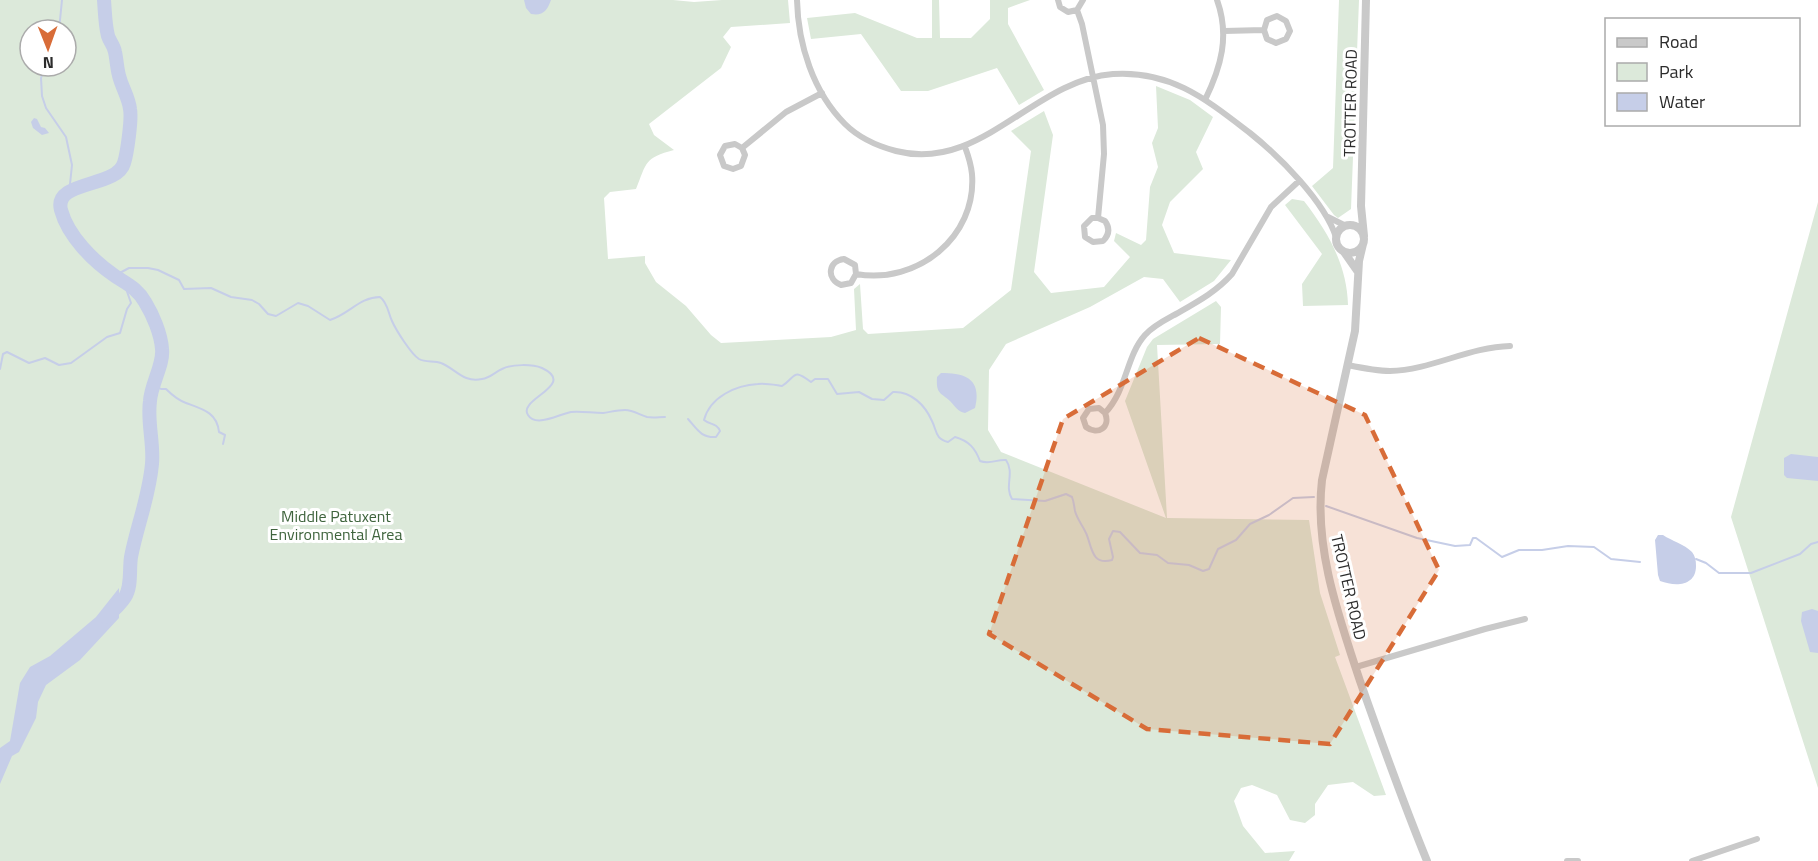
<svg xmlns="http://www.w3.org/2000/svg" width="1818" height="861" font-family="'Titillium Web',sans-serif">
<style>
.green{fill:#dce9da;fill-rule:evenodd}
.water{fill:#c6cee8}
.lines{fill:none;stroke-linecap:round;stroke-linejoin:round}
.stream{stroke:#c6cee8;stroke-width:2}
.river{stroke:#c6cee8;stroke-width:14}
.minor{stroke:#c9c9c9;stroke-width:6}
.tertiary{stroke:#c9c9c9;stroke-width:8}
.marked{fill:#d86c38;fill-opacity:0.2;stroke:#d86c38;stroke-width:4.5;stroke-dasharray:12 8;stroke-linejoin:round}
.labels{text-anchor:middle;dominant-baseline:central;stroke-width:6;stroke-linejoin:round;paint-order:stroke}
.street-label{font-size:16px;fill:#2c2c2c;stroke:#fff}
.park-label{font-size:16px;fill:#3f643d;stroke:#fff}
</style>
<rect width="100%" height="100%" fill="#fff"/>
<path class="green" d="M0,0h673l21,2 28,-2h66l2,23 -59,4 -8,10 8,10 -10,21 -72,56 5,11 20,15c-30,8 -27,12 -38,39l-26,3 -6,6 4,61 37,-3v7l11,19 30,24 25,29 10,8 110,-6 25,-7 -2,-41 6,-5 3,45 5,5 95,-6 48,-38 20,-139 -20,-20 33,-20 9,24 -19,137 17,21 53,-6 26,-30 -16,-16 2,-8 25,12 5,-5 4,-53 8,-20 -6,-24 6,-15 -2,-42 34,14 23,17 -17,35 7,17 -33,33 -8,23 12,28 57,7 -17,21 -34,21 -17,-23 -19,-2 -54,30 -84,37 -17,26 -1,60 13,22 165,66 -41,-117 22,-54 6,-8 63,-38 5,6 -1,37 -63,1 10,173 142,2 11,73 20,62 -5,2 51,138 -12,1 -21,-14 -25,3 -13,19v11l-10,8 -15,-3 -13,-25 -25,-10 -11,3 -7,13 9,25 22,27 30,-2 -6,10h-1289zM30,30h36v36h-36z
M932,0h7l1,38h31l19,-19v-19h40l-22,8v16l36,66 -25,15 -22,-37 -69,23h-27l-40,-57 -50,5 -4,-21 48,-5 62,25h15z
M1339,0h20l-8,209 -13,9 -4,-3 -22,-29 21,-18z
M1292,199l12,2c24,31 43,64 44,104l-45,1 -1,-22 20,-30 -37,-49z
M1818,202v586l-87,-271z"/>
<path class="water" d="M524,0h27c-4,11 -8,16 -20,14l-5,-6z
M34,118l3,1 4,8 4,1 4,5 -7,2 -9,-7 -2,-6z
M941,373c25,0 41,6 34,35l-10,5c-8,-2 -9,-6 -15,-12 -10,-9 -14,-7 -13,-24z
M1791,454l27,3v24l-31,-3 -3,-3v-17z
M1658,535h5c9,6 21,9 29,17 3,4 4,8 4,14 0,20 -20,21 -36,15l-2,-6 -3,-35z
M119,588v30l-39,42 -34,25 -8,17 -2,16 -17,34 -7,4 -12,28v-36l10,-7 10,-58 10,-16 20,-11 46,-39z
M1812,609l6,2v42l-8,-1 -9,-31 1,-9z"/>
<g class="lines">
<path class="stream" d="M59,30l3,-30
M45,66l-4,12 1,18 4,12 20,29 6,28 -2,19 1,7
M114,276l15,-8h19l10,2 21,10 5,9 27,-1 20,9 21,3 7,4 9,10 8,2 22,-13 10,3 22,14c19,-6 30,-23 50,-23 8,6 8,16 12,24 4,9 19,33 27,38 7,4 15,1 22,4 15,6 22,20 41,16 8,-1 13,-7 20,-10 10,-5 30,-5 40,-1 36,17 -25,31 -14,47 8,13 31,-1 43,-3 10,-1 21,1 32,1 7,-1 15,-3 22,-3 8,0 15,5 22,7 6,1 12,0 18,0
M0,369l3,-15 4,-2 22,11 16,-5 14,7 12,-2 36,-26 13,-4 7,-24 4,-6 -8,-23
M152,384l9,5h5c6,6 12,11 20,14 16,6 31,9 33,29l6,3 -2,9
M688,419c9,10 13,19 28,18l4,-6c-3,-8 -10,-6 -16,-11 6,-23 32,-35 54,-36 8,-1 17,1 24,2 15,-10 10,-18 29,-4l4,-3h13l9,15 22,-2 13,7 12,1 9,-8c18,-1 32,13 39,29 5,10 3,18 16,21l7,-5c14,4 20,11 25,24 10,4 17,-2 26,-1 9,13 -2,26 6,39l33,2 21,-7 6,3c2,5 2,9 3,14 2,8 8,15 11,22 6,13 5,33 26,27l1,-3 -4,-18 4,-8 7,1 20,21 17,2 11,8 21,2 14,6 6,-2 9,-20 18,-9 14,-16 19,-9 24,-17 21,-1
M1326,506l91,32 38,8 15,-1 3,-7h3l26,19 17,-7h23l26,-4 26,1 17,12 29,3
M1696,559l10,4 13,10h32l49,-19 11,-10 7,-2"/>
<path class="river" d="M104,0c1,12 1,24 4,36 2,6 6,10 7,16 2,9 2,19 5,27 3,10 9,20 10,30 2,10 -3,45 -6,54 -7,25 -71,17 -63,47 7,26 32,51 54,66 12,8 22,12 30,26 8,13 16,32 17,47 2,15 -11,35 -12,52 -3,21 4,42 2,63 -3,33 -15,62 -21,93 -2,13 1,29 -6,40 -5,8 -12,14 -19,20"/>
<path class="minor" d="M797,0c1,44 16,92 48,124 14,14 32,22 51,27 85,22 137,-71 217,-77 58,-4 94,26 137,59 30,24 74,68 86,104
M1058,0l2,7 8,5 9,-2 6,-10
M1077,10l5,14 21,101 1,29 -6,64 7,3c5,7 4,14 -2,20l-10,1 -8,-5 -1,-11 8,-8h6
M1224,31l40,-1 3,-10 10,-4 9,5 4,10 -4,8 -10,4 -9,-4 -3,-9
M1205,100c16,-33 25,-64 12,-100
M742,148l3,7 -4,11 -8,3 -9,-3 -4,-11 5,-9 10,-2 7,4 44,-36 36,-19
M1328,217l16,8
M856,274l-1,-9 -11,-6c-16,2 -18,20 -3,26l10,-2 5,-9c61,11 121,-37 116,-100 -1,-10 -4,-19 -7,-27
M1348,365c14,3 28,6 42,6 41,-1 79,-24 120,-25
M1105,413l-6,-5 -10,1 -6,9 3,9c12,9 25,0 19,-14 22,-23 21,-57 40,-78 8,-9 20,-15 31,-21 21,-12 40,-22 56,-40l39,-67 28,-26
M1356,667l129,-38 40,-10
M1567,861h11
M1692,861l65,-22"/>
<path class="tertiary" d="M1336 239a14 14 0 1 1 28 0a14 14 0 1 1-28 0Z
M1364,236l-3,-30 5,-206
M1363,244l-4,17 -4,70 -33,149c-8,69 17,137 38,201 21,60 43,121 67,180
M1344,252l14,20"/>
</g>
<path class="marked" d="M1199,338l166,77 74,155 -109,174 -183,-15 -158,-95 74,-215z"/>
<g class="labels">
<g class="street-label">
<text transform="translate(1350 103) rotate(-89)">TROTTER ROAD</text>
<text transform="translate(1349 587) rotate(77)">TROTTER ROAD</text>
</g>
<g class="park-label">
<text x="336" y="516">Middle Patuxent<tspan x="336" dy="18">Environmental Area</tspan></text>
</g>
</g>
<rect x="1605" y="18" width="195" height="108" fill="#ffffff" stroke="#ababab" stroke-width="1.5"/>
<rect x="1617" y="38" width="30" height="9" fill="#c9c9c9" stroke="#ababab" stroke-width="1.5"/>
<text x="1659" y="48" font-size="18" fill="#2c2c2c">Road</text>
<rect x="1617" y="63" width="30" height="18" fill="#dce9da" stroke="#ababab" stroke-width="1.5"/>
<text x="1659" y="78" font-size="18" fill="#2c2c2c">Park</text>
<rect x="1617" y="93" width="30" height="18" fill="#c6cee8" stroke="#ababab" stroke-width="1.5"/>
<text x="1659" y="108" font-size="18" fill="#2c2c2c">Water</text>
<g transform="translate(48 48) rotate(179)"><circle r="28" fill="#ffffff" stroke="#ababab" stroke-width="1.5"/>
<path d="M0-4.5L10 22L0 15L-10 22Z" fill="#d86c38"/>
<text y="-9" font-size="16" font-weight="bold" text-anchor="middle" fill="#2c2c2c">N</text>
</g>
</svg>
